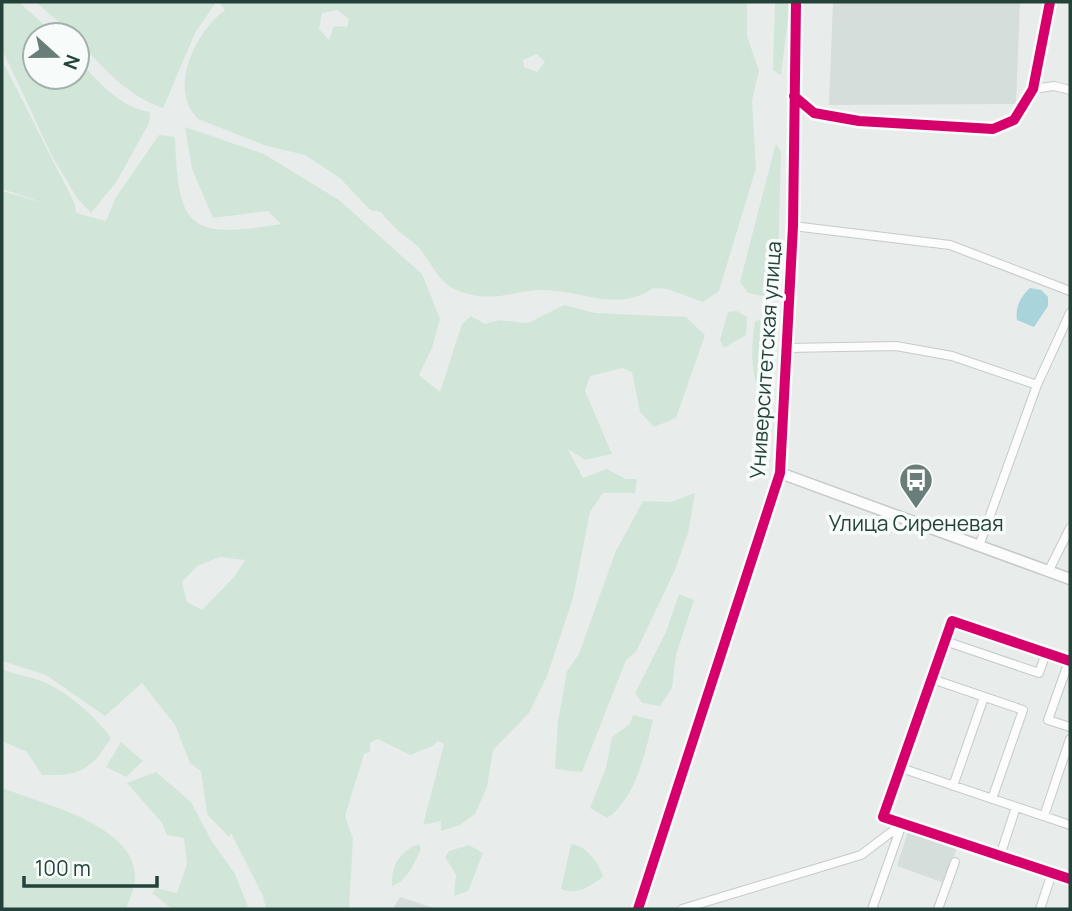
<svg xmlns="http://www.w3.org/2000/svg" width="1072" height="911" font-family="Manrope,sans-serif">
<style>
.built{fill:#d6dedb}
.green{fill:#d1e6d8;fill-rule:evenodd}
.water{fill:#a9d4db}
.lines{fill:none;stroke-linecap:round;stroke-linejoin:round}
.minor-casing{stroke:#c5cac8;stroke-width:10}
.tertiary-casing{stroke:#c5cac8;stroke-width:13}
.minor{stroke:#fcfcfc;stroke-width:8}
.tertiary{stroke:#fcfcfc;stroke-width:10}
.cycleway-casing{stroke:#f7fbf9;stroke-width:15}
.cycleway{stroke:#d6006c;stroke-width:10}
.labels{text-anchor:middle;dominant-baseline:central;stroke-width:7;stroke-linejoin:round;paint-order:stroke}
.street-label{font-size:21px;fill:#24423a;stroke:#f7fbf9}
.poi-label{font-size:21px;fill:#24423a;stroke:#f7fbf9}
</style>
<rect width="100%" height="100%" fill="#e8edeb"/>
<path class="built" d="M833,2h187l-4,102 -187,1z
M908,831l49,17 -13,35 -47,-17z
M400,897l37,12h-44z"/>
<path class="green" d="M2,2h17l36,33h-20v42h42v-18c21,22 42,48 73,53l-1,11 -32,58 -26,32 -14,-15 -25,-42 -50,-107z
M36,2h180l-21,31 -32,75c-35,-11 -61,-42 -86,-68v-5h-4z
M219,2h528v34l12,35 -7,29 4,68 -37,123 -16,11 -36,-13 -14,-1c-35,26 -76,0 -115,2 -28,2 -48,13 -79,1 -23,-8 -27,-31 -43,-46 -13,-11 -25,-19 -35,-33l-11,-2 -30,-32 -35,-23 -38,-9 -69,-27c-31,-30 -2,-88 27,-109zM337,10l12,9 -2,8 -13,-1 -5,14 -10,-11 3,-16zM537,54l8,8 -8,10 -13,-5 -1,-7z
M775,2h15l-9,73 -8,-5z
M2,60l73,144 1,9 30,8 10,-24 43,-62 16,2c3,93 15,102 106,87l-13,-13 -55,7 -21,-49 -7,-42 79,27 75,46 83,74 18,45 -8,29 -13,27 21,17 22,-68 9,-8 14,8 14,-4 29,3 36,-18 31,8 91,4 19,18 -29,83 -22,9 -14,-15 -8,-40 -10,-4 -32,8 -5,15 27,63 -27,6 -17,-11 15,29 24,-9 19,10h11l-2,14h-32l-13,19 -17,86 -26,78 -18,37 -36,37 -6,37 -12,27 -15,11 -19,6v-10l-18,4 21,-81 -6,-3 -5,5 -23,9 -32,-16 -8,4v9l-6,2 -19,62 8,23 -4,70h-83l-3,-13 -32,-63 -2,4 -22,-23 -6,-43 -11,-8 -15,-38 -33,-42 -37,33 -59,-41 -44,-14v-470l48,14 -48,-16zM220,557l25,3 -11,17 -32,33 -15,-8 -5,-20 15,-16z
M776,143l5,9 -4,147 -29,-6 -8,-11z
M737,311l10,6 -1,18 -22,13 -4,-8 8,-28z
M766,319l8,17 -4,47 -12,8c-7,-25 -7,-44 -3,-70z
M695,493l-7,40 -13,37 -39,82 -10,8 -44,112 -27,-3 3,-48 9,-50 12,-17 36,-101 28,-52 28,1z
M679,594l15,6 -18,55 -4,33 -12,18 -18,-3 -7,-10 31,-61z
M2,669c13,6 28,7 42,13 26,12 50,33 67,56 -21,33 -31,38 -69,37l-15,-23 -25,-11z
M633,715l20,5c-8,33 -17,79 -46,98l-17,-10 16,-40 6,-31 18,-13z
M121,742l22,19 -17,16 -20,-10z
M156,772l35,30 20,38 24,34 14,35h-77l-20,-16 4,-5 21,5 10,-29 -3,-26 -17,-3 -5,-12 -35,-40z
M2,788c38,15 135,37 133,90 0,10 -5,21 -9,31h-124z
M419,844l2,5c-7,14 -13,32 -29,37 -1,-20 8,-35 27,-42z
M571,844c15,1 29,20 32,33 -13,9 -26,19 -42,12z
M469,845l14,8 -15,38 -14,5 2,-21 -11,-18 4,-6z"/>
<path class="water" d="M1030,288l11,2 7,7v9l-14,21 -17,-7c-2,-12 3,-23 13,-32z"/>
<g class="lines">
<g class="minor-casing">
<path id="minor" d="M1033,89l21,-3 16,4
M794,96l20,17 45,8 134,8 21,-9 19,-31 17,-87
M793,226l157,19 120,46
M788,348l108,-2 56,10 85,29
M979,546l58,-161 33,-72
M1048,572l22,-44
M945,641l94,32 7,-20
M1069,661l-21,59 22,7
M1070,661l-118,-40 -69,196 187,62
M932,679l91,31 -31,89
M901,768l169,57
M953,786l31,-89
M1044,816l26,-77
M1000,856l16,-49
M638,909l142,-436 13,-247 3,-224
M682,909l179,-54 41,-31
M872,909l30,-85
M938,909l17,-47
M1040,909l12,-36"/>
</g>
<g class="tertiary-casing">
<path id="tertiary" d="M780,473l290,106"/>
</g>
<use href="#minor" class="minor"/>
<use href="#tertiary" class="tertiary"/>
<g class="cycleway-casing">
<path id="cycleway" d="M794,96l20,17 45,8 134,8 21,-9 19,-31 17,-87
M1070,661l-118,-40 -69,196 187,62
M638,909l142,-436 13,-247 3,-224"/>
</g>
<use href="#cycleway" class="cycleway"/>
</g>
<defs>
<g id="bus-pin" transform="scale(1.75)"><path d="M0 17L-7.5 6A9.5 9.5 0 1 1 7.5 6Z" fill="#697e78" stroke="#f7fbf9"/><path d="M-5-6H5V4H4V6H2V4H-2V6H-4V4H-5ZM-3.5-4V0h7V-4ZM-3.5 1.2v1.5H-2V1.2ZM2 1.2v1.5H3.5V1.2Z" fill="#fff"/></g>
</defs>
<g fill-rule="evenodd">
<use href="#bus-pin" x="916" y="480"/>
</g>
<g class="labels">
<g class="street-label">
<text transform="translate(765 360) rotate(-86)">Университетская улица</text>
</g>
<g class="poi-label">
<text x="916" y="523">Улица Сиреневая</text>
</g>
</g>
<rect width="1072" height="911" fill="none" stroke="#24423a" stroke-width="7"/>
<g transform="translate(56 56) rotate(111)"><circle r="33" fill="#f7fbf9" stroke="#a3b1ad" stroke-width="2"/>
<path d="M0-5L12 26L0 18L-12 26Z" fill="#697e78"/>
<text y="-10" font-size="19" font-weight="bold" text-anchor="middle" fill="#24423a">N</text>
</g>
<path d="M24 876v10h133v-10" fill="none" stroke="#24423a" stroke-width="3.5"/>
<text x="35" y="876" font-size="21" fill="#24423a" stroke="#f7fbf9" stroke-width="5" paint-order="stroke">100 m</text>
</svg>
